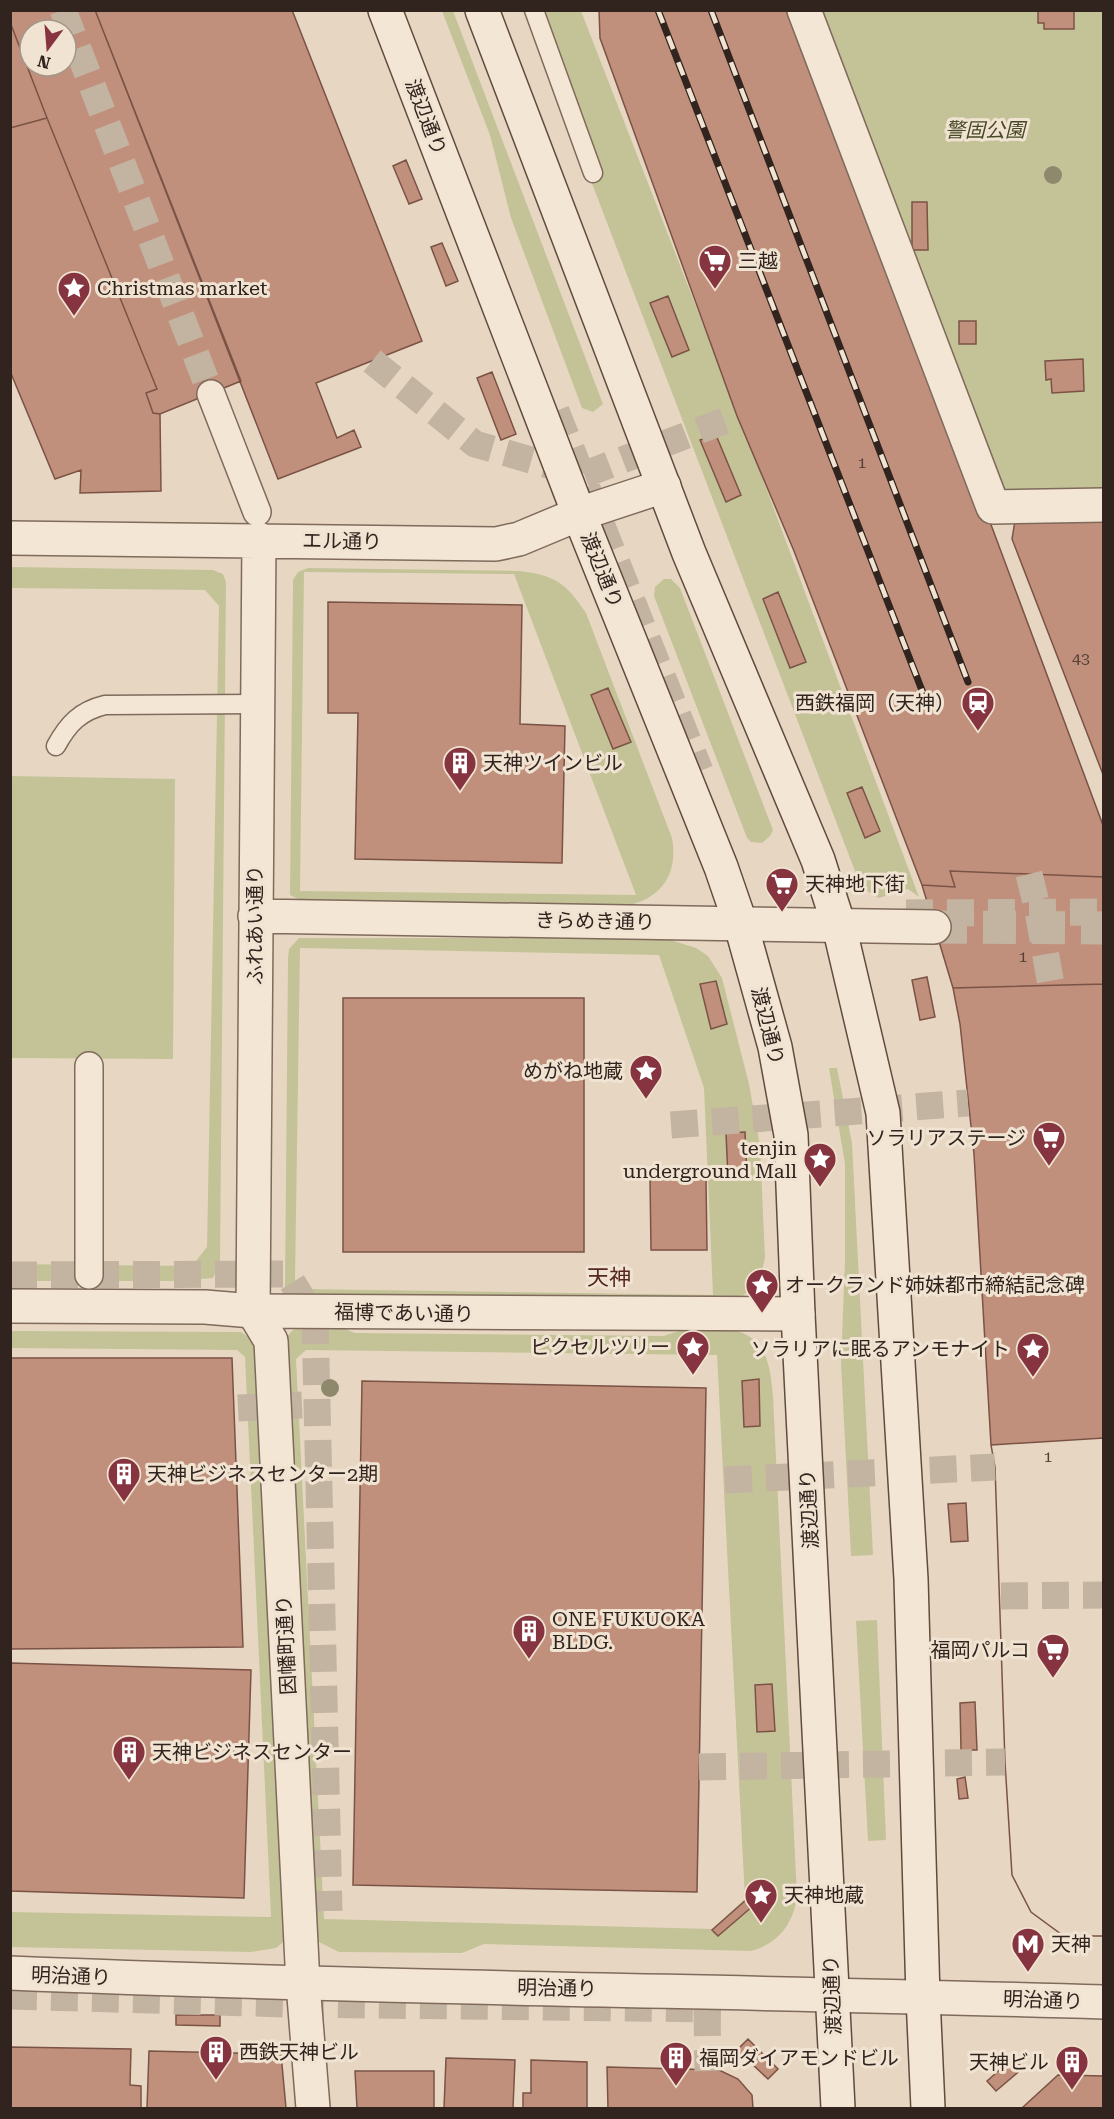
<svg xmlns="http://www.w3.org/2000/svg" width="1114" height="2119" font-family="'Roboto Serif','Noto Sans JP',serif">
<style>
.green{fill:#c4c398;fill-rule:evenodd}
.building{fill:#c1907d;stroke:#7b5345;stroke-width:1.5;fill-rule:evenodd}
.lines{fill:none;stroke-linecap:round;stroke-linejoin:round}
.pedestrian-tunnel{stroke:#c3b3a1;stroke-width:27;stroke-dasharray:27 14;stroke-linecap:butt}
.tertiary-tunnel{stroke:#c3b3a1;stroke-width:33;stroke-dasharray:33 16;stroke-linecap:butt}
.service-casing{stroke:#7f6a5c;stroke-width:21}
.pedestrian-casing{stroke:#7f6a5c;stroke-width:30}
.minor-casing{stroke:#7f6a5c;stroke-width:36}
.tertiary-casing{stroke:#7f6a5c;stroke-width:36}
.secondary-casing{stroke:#614b3f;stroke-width:36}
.service{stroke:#f3e6d4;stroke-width:18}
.pedestrian{stroke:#f3e6d4;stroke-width:27}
.minor{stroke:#f3e6d4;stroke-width:33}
.tertiary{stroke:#f3e6d4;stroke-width:33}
.secondary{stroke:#f3e6d4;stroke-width:33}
.rail-casing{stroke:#31241e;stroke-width:7}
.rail{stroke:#f0e3d1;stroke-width:4.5;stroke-dasharray:14;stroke-linecap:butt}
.tree{fill:#8e896d}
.labels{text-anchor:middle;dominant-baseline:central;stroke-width:6;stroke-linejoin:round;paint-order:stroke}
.number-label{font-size:16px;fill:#553f36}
.street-label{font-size:20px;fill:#31241e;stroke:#f0e3d1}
.park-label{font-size:20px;font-style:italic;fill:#464a27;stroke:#f0e3d1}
.poi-label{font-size:20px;fill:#31241e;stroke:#f0e3d1;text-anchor:start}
.quarter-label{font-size:22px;fill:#572723;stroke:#f0e3d1}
</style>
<rect width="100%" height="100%" fill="#e7d7c2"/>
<path class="green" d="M442,11h11l150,393 -10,8 -11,-4 -71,-190 -21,-83z
M526,11h55l169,434 169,452 -11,-8 -29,9 -15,-9 -6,-10zM667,296l22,54 -17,7 -21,-54zM716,435l25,60 -15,7 -26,-61zM778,592l28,70 -15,6 -28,-69zM862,787l18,44 -15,7 -18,-45z
M816,11h287v486l-108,2z
M11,567l202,3 10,4 3,8 -6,680 -7,16 -33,3h-169v-17l181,2 15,-19 12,-641 -14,-16 -194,-2z
M308,568l211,3c36,4 47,12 67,42l86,225c7,40 -14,64 -53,69l-317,-6 -12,-6 3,-315 5,-8zM304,572l210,2 122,321 -336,-4zM608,688l23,54 -17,7 -23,-54z
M664,579h7l9,9 93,242 -3,6 -8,7 -11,-1 -4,-4 -93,-242 1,-9z
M11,776l164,3 -2,280 -162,-1z
M299,938h365l32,10 12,8 14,22 27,106 11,62 5,112c-4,19 -12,35 -31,42l-446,-4 -3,-7 3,-331 1,-9zM300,948l359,7 45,133 9,207 -409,-6 -9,-8zM716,981l11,43 -15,5 -11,-45zM744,1132l3,45 -18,1 -3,-45z
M829,1068h8l15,75 21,412 -22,1 -10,-192 4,-104v-96z
M335,1325l20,8 309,3c23,-10 74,-15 93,7 13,14 14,35 16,53l24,500c-3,27 -19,48 -46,55l-267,-7 -22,9 -123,-1 -22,-11 -33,-598c11,-24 27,-18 51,-18zM306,1350l411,5 28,544 -33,30 -388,-10 -28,-560zM759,1379l1,47 -16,1 -2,-46zM772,1684l3,47 -18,1 -2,-46zM747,1899l6,8 -36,29 -5,-6z
M11,1331l223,1h7l15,10 31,597 -11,9 -25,4 -240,-5 -1,-35 261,5 -26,-560 -8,-7 -226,-2z
M877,1620l9,220 -18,1 -12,-220z"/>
<path class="building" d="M10,10h85l146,371 -81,33 -7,-1 -7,-20 11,-4 -110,-271 -37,-96zM30,30h36v36h-36z
M95,10h197l130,331 -106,42 21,55 17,-8 7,17 -83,32z
M599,10h187l188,469 130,349v49l-154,-6 5,16 -33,-2 -128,-334 -57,-135 -137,-378z
M1038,10h36v19h-30v-6h-6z
M10,22l37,96 -37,10z
M47,118l110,271 -11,4 7,20 7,1 1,77 -81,2 1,-23 -26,9 -45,-108v-243z
M406,160l16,39 -13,5 -16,-38z
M912,202h15l1,48h-16z
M442,243l16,38 -12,5 -15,-39z
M668,296l21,54 -17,7 -22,-54z
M959,321h17v23h-17z
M1083,359l1,32 -32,2 -1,-14 -5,1 -1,-19z
M492,372l24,62 -15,6 -24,-62z
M716,435l25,60 -15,7 -26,-62z
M1104,520v257l-92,-238 3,-18z
M778,592l28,70 -16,6 -27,-69z
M328,602l194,3 -2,119 45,2 -3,137 -207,-4 3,-146h-30z
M608,688l23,54 -18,7 -22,-54z
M862,787l18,44 -15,7 -18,-45z
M950,871l154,6v107l-151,4 -31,-103 33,2z
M927,977l8,40 -15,3 -8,-40z
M716,981l11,43 -16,5 -11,-45z
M1104,984v952h-34l-9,-2 -30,-22 -19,-37 -7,-113 -10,-295 -4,-22 -17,-291 -14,-130 -7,-36z
M343,998h241v254h-241z
M745,1132l2,45 -19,1 -2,-45z
M650,1177l56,2 1,71h-56z
M10,1358h222l11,289 -233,2z
M759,1379l1,47 -16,1 -2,-46z
M362,1381l344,7 -9,504 -344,-7z
M1104,1438v498h-34l-9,-2 -30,-22 -19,-37 -7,-113 -10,-295 -4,-22z
M966,1503l2,38 -17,1 -3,-38z
M10,1663l241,7 -7,228 -234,-7z
M772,1684l3,47 -18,1 -2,-47z
M975,1702l2,48h-16l-1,-47z
M965,1777l3,21 -9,1 -2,-20z
M747,1899l6,7 -35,30 -6,-6z
M176,2015h44v11l-44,-1z
M748,2039l30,30 -10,10 -31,-29z
M10,2047l121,2 -1,36 11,1v22h-131z
M149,2051l132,3 5,54h-139z
M446,2058l69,2 -2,48h-69z
M1013,2058l10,10 -27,23 -9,-10z
M531,2060l56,2v46h-64v-15h8z
M607,2067l112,3 19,9 14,16 1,13h-145z
M355,2071h79v37h-77z
M1058,2075l46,1v32h-82z"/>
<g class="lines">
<path class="pedestrian-tunnel" d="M63,10l148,384
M372,361l103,83 108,31 154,-59
M556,411l144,360
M1029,874l9,37 13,74
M906,913l198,-1
M671,1125l297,-22
M10,1275l277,-1 28,45 14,592
M238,1408l64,-3
M725,1480l270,-13
M1001,1596l103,-1
M699,1767l306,-5
M10,1996l276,8 435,5
M707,2009l1,62"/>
<path class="tertiary-tunnel" d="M934,927l170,1"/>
<g class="service-casing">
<path id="service" d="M534,10l59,163
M56,746c12,-22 24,-35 49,-41l152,-1"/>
</g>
<g class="pedestrian-casing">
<path id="pedestrian" d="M211,394l46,118
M89,1275v-209"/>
</g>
<g class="minor-casing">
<path id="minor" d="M804,10l189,497 111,-2
M253,1311l18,30 32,643 10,124
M253,1311l545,3"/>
</g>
<g class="tertiary-casing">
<path id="tertiary" d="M10,538l486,6 23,-5 60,-25 85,-28
M255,916l679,11
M10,1306l195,1 48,4 6,-772
M10,1973c365,15 729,18 1094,29"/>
</g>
<g class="secondary-casing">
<path id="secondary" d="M385,10l194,504 142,353 20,58 34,122 16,88 7,179 40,794
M482,10l207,543 129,307 21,66 44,187 28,466 12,418 5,111"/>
</g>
<use href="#service" class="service"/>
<use href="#pedestrian" class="pedestrian"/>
<use href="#minor" class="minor"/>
<use href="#tertiary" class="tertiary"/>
<use href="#secondary" class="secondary"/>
<g class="rail-casing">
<path id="rail" d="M658,10l265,683
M711,10l257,672"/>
</g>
<use href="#rail" class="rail"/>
</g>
<g class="tree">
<circle cx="1053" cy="175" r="9"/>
<circle cx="330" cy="1388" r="9"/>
</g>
<defs>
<g id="supermarket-pin" transform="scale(1.725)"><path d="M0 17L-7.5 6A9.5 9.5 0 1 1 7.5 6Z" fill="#86343f" stroke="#f0e3d1"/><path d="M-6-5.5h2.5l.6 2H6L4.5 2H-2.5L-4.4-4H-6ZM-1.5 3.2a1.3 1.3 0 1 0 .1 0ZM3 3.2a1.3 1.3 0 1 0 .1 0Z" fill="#fff"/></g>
<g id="sight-pin" transform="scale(1.725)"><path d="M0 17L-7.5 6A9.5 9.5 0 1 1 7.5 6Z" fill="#86343f" stroke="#f0e3d1"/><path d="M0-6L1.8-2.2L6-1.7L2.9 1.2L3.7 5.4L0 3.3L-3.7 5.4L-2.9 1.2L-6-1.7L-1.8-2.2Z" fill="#fff"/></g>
<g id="station-pin" transform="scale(1.725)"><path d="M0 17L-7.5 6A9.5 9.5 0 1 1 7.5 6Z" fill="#86343f" stroke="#f0e3d1"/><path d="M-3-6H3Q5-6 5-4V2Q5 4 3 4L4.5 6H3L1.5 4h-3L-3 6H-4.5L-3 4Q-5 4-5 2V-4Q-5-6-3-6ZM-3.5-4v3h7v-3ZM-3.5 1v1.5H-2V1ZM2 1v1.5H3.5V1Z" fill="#fff"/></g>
<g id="building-pin" transform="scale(1.725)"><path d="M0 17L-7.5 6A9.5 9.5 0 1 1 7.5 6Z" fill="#86343f" stroke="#f0e3d1"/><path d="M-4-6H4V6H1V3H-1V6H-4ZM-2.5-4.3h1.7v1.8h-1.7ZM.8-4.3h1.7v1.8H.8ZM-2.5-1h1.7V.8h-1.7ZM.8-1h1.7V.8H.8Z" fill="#fff"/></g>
<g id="metro-pin" transform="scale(1.725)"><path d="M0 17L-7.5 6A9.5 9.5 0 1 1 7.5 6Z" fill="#86343f" stroke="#f0e3d1"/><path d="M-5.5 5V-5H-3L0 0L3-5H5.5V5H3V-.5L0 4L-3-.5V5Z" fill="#fff"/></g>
</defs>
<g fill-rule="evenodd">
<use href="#supermarket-pin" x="715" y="261"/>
<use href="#sight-pin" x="74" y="288"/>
<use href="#station-pin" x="978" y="703"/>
<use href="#building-pin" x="460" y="763"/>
<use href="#supermarket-pin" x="782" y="884"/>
<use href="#sight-pin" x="646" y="1071"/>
<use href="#supermarket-pin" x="1049" y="1138"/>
<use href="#sight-pin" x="820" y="1159"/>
<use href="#sight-pin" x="762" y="1285"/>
<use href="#sight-pin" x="693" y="1347"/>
<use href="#sight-pin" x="1033" y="1349"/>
<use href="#building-pin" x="124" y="1474"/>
<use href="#building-pin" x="529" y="1631"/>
<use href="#supermarket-pin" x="1053" y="1650"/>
<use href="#building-pin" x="129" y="1752"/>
<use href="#sight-pin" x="761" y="1895"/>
<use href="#metro-pin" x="1028" y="1944"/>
<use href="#building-pin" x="216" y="2052"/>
<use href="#building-pin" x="676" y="2058"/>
<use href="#building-pin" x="1072" y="2062"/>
</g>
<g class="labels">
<g class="number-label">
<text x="862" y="462">1</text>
<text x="1081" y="658">43</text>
<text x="1023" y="956">1</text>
<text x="1048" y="1456">1</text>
</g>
<g class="street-label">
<text transform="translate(426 117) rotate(69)">渡辺通り</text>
<text transform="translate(342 541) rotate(1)">エル通り</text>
<text transform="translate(602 570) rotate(68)">渡辺通り</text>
<text transform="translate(595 921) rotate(1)">きらめき通り</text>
<text transform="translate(255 925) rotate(-90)">ふれあい通り</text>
<text transform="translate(768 1026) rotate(76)">渡辺通り</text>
<text transform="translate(404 1313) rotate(1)">福博であい通り</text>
<text transform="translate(809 1509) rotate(-93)">渡辺通り</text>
<text transform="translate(286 1645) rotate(-93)">因幡町通り</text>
<text transform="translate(71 1976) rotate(2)">明治通り</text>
<text transform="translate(557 1988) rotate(1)">明治通り</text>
<text transform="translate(832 1995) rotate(-92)">渡辺通り</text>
<text transform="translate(1043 2000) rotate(2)">明治通り</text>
</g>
<g class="park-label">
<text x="985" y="130">警固公園</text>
</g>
<g class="poi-label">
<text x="738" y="261">三越</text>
<text x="97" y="288">Christmas market</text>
<text x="955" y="703" text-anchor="end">西鉄福岡（天神）</text>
<text x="483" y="763">天神ツインビル</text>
<text x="805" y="884">天神地下街</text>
<text x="623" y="1071" text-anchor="end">めがね地蔵</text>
<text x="1026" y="1138" text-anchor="end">ソラリアステージ</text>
<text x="797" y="1148" text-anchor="end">tenjin<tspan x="797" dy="23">underground Mall</tspan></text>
<text x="785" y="1285">オークランド姉妹都市締結記念碑</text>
<text x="670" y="1347" text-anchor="end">ピクセルツリー</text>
<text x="1010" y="1349" text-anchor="end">ソラリアに眠るアンモナイト</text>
<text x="147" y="1474">天神ビジネスセンター2期</text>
<text x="552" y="1619">ONE FUKUOKA<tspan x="552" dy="23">BLDG.</tspan></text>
<text x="1030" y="1650" text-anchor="end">福岡パルコ</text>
<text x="152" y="1752">天神ビジネスセンター</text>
<text x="784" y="1895">天神地蔵</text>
<text x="1051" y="1944">天神</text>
<text x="239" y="2052">西鉄天神ビル</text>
<text x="699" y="2058">福岡ダイアモンドビル</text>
<text x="1049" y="2062" text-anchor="end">天神ビル</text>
</g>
<g class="quarter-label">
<text x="609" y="1277">天神</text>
</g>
</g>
<rect width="1114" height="2119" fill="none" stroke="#31241e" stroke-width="24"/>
<g transform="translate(48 48) rotate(196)"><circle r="28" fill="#f0e3d1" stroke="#a49789" stroke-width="1.5"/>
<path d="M0-4.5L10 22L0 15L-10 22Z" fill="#86343f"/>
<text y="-9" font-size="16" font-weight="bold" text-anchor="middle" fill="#31241e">N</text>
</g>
</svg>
